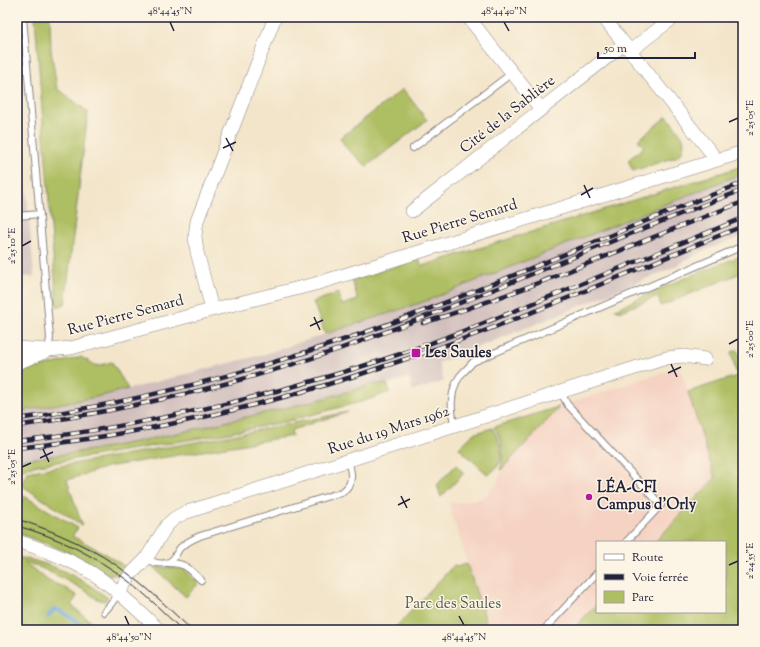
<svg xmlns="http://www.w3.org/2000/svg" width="760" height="647" font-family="'Sorts Mill Goudy',serif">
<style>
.built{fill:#f5d2c2}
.industrial{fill:#d1bfbd}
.green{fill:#aebe62;stroke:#68704e}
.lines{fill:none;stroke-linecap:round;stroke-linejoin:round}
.stream{stroke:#69a2d8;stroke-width:4}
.service-casing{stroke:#8a8482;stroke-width:8}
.minor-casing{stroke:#8a8482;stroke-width:14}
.service{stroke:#fff;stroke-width:6}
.minor{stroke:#fff;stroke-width:13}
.tram{stroke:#22223b;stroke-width:1}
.rail-casing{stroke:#22223b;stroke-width:4.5}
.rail{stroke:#fcf5e5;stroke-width:3;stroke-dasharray:9;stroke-linecap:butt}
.ticks{fill:none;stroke:#22223b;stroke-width:1.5}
.poi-dot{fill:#b5179e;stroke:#fcf5e5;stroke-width:1.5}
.labels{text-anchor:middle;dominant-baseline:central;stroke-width:3;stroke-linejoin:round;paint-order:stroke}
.street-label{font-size:15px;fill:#22223b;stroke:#fcf5e5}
.poi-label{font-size:15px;font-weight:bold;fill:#22223b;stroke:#fcf5e5;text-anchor:start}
.park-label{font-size:15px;fill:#535949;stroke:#fcf5e5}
.neatline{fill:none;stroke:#22223b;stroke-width:1.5}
.ticks-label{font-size:10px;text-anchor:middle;fill:#22223b}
</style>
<rect width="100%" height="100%" fill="#fcf5e5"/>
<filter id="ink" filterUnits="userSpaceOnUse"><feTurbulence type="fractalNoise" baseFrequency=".025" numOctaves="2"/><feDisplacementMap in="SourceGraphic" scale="8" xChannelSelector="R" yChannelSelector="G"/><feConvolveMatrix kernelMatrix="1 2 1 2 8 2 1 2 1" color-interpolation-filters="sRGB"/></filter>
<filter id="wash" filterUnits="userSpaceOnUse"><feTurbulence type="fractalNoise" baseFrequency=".012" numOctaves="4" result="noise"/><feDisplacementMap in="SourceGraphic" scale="16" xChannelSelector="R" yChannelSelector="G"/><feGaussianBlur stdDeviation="0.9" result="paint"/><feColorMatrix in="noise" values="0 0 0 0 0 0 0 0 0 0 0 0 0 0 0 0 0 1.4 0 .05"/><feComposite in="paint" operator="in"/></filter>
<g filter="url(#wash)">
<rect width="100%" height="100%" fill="#f3e5ca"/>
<path class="built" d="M680,367l35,111 -60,64h-58v62l-25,26h-83l-41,-128 12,1 12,-4 3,2 10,-5 12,-12 5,-14h-2l2,-9v-13l-3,-11 -5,-10z"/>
<path class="industrial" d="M17,81l17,195 -17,1z
M743,173v63l-40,15 -31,17 -146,60 -88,35 6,18 -31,10 -4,-13 -22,6h-14l-47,14 -159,38 -120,21 -30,3v-48l84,-16 164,-42 161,-53z"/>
<path class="green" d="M35,17h15l1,33 6,38 31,24 -23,192 -8,3z
M403,89l24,31 -60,46 -20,-17 -7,-11z
M667,116l16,21 1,6 -2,9 -6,5 -43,14 -5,-11 16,-13 -6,-7z
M743,166v7l-317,128 -101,33 -12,-32 25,-9 4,12 16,-5 -6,-20 67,-21 3,7z
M743,255v17l-82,34 -3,-10 -39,16v-2l-3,1 -1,-2 77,-34z
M737,350l6,19v261h-171l25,-26v8h128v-70h-70l60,-64 -27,-86 49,-16 -6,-24z
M81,357l16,9 15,-4 16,27 -27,7 -84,16v-39z
M373,384h14l3,8 -26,9 -76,20 -64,13 -197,33 -8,5 -2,4v-16c71,-7 142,-22 212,-39 49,-11 97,-22 144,-37z
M558,407l-1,3 -55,59 -2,1c5,-14 3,-31 -6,-43z
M348,412l-57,18 1,6 -185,31 -40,13 15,45 -61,-40 6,-13 186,-33z
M492,428c6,8 13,26 7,36 -2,4 -7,8 -11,11l-29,-27 14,-14z
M456,465l8,8 -23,24 -4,-12z
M24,496l54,32 -6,8 34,18 21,14 -10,7 -10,-1 -21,-13 -23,-11 -46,-17v-14z
M17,557c7,2 14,2 21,5 26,7 48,20 70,36l-3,3c-8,0 -14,-7 -21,-11 -16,-9 -44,-24 -60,-28l26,20 12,4 15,10 -6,9 30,25h-84z
M467,564l22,66h-96l61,-65 2,2z
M153,567l30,1 16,15 -13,14z"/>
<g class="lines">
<path class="stream" d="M48,616l7,-7c12,4 22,12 31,21"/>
</g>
</g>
<g filter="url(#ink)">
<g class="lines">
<g class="service-casing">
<path id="service" d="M23,17l27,321 -2,12
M413,148l99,-75
M17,216l23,-2
M561,392l6,12 94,101 -35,37
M455,426c-5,-15 -5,-36 5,-50 4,-5 9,-9 13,-14l270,-116
M146,559c8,4 19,8 27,0 3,-3 4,-8 7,-11 6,-6 13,-9 20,-12l142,-44c12,-8 10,-19 6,-31
M168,563c18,0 20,5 33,17
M104,612l7,-8 8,-11
M544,630l53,-57"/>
</g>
<g class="minor-casing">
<path id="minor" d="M468,17l73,92
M603,17l114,143
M630,51l44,-34
M412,211l212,-167
M212,309l-15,-57 -2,-16 2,-15 78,-204
M17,348l31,2 23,-2 144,-39 100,-25 428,-132
M17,363l30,-12
M17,541c29,9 59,20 84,38 21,15 39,33 58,51
M119,593l11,-18 16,-16 21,-34 8,-7 9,-5 482,-155 17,-2 22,3"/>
</g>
<use href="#service" class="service"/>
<use href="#minor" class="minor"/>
<path class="tram" d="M17,519c40,13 79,30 113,56 22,16 41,36 62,55
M17,526c39,10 78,30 110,54 20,15 37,33 55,50"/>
<g class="rail-casing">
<path id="rail" d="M423,323c109,-33 213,-81 320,-121
M17,419c106,-14 212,-41 314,-75 140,-46 274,-110 412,-161
M17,426c110,-16 220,-41 325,-78 135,-48 266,-108 401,-158
M17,441c122,-14 242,-42 359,-79 68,-22 134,-49 200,-76 56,-23 111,-45 167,-68
M17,448c129,-14 258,-44 380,-86 118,-39 231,-90 346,-136"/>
</g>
<use href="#rail" class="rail"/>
</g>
</g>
<path class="ticks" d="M170,22l4,9M504,22l5,9M729,122l9,-4M226,138l7,13M223,148l13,-6M584,185l6,13M581,195l12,-7M22,246l9,-5M314,317l6,13M310,326l13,-6M729,344l9,-5M671,364l6,13M668,373l13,-6M43,449l6,13M40,458l13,-6M22,467l9,-4M401,496l6,12M398,505l12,-6M729,565l9,-4M125,616l4,9M459,616l5,9"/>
<g class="poi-dot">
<rect x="411" y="348" width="10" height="10" rx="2"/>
<circle cx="589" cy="497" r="4"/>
</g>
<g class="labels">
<g class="street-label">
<text transform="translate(508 115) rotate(-38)">Cité de la Sablière</text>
<text transform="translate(460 222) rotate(-17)">Rue Pierre Semard</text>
<text transform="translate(126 316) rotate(-15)">Rue Pierre Semard</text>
<text transform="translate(389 431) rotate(-18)">Rue du 19 Mars 1962</text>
</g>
<g class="poi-label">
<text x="425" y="353">Les Saules</text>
<text x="597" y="488">LÉA-CFI<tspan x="597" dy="17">Campus d'Orly</tspan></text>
</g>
<g class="park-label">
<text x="453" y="604">Parc des Saules</text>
</g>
</g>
<rect width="760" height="647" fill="none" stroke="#fcf5e5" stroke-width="44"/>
<rect x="596" y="541" width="130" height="72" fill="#fcf5e5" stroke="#a5a1a1"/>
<rect x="604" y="554" width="20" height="6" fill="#ffffff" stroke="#a5a1a1"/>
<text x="632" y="561" font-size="12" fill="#22223b">Route</text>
<rect x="604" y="574" width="20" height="6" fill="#22223b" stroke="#a5a1a1"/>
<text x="632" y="581" font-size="12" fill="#22223b">Voie ferrée</text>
<rect x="604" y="591" width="20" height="12" fill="#aebe62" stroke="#a5a1a1"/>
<text x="632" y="601" font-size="12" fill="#22223b">Parc</text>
<path d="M598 52v6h97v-6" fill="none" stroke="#22223b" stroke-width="2"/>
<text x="604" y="52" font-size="12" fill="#22223b" stroke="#fcf5e5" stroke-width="3" paint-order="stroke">50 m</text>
<rect x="22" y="22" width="716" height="603" class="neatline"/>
<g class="ticks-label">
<text x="170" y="14">48°44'45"N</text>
<text x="504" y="14">48°44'40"N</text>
<text transform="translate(749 118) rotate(-90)" y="4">2°25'05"E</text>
<text transform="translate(11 246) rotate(-90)" y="4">2°25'10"E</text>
<text transform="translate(749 339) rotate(-90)" y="4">2°25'00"E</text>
<text transform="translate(11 467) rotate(-90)" y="4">2°25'05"E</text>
<text transform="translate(749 561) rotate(-90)" y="4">2°24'55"E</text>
<text x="129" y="640">48°44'50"N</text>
<text x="464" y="640">48°44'45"N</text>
</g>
</svg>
